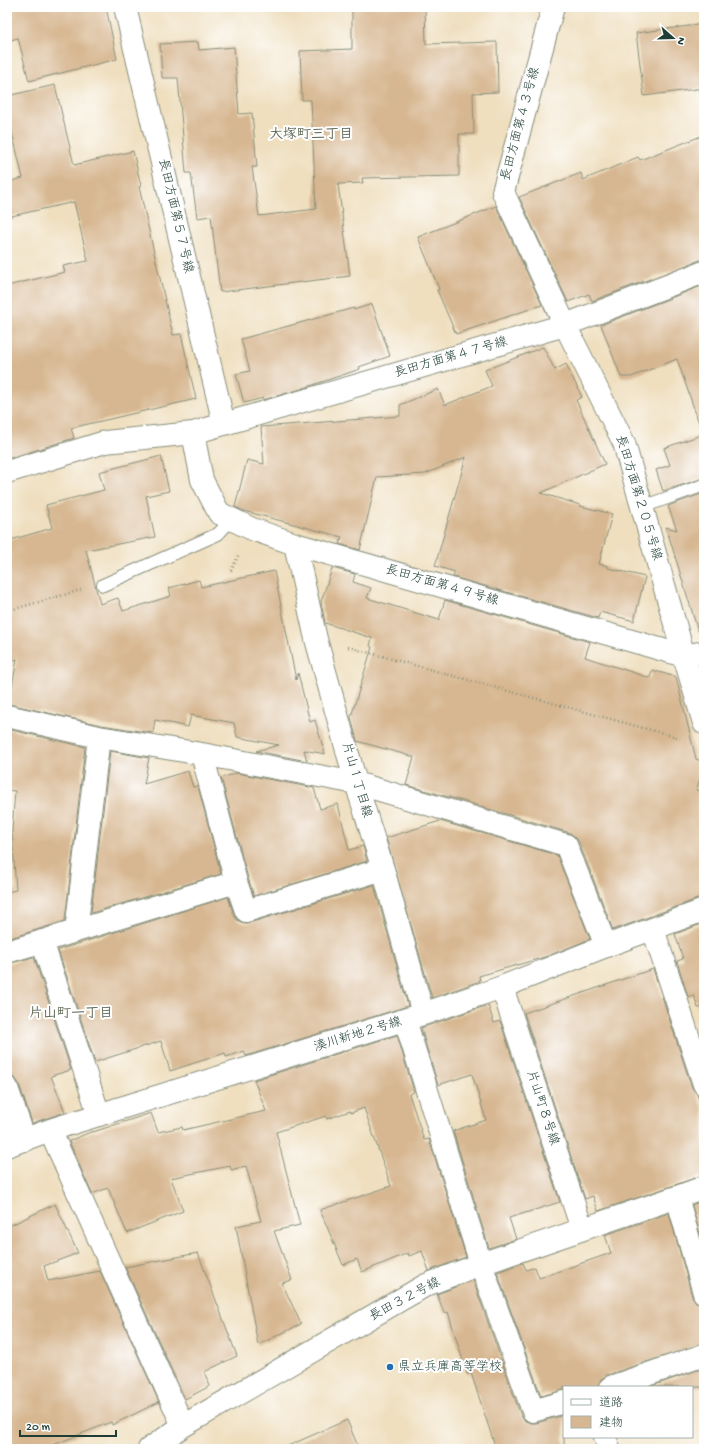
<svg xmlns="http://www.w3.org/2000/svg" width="711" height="1456" font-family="'Gochi Hand','Klee One',sans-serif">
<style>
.building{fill:#d7b791}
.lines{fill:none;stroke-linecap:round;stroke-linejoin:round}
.service-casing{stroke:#878e7a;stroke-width:14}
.minor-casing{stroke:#878e7a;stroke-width:24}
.tertiary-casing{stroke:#878e7a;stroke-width:24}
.path{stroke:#878e7a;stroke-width:2.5;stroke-dasharray:1 3;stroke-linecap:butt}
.service{stroke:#fff;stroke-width:12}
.minor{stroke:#fff;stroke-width:22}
.tertiary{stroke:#fff;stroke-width:22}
.poi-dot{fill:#1f6fb2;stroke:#fff;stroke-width:1.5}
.labels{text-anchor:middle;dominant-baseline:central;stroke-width:4;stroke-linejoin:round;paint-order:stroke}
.street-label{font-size:13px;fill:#1f3d34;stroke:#fff}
.poi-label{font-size:13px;fill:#1f3d34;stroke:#fff;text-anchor:start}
.neighbourhood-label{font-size:14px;font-weight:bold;fill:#5f6855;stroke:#fff}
</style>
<rect width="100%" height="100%" fill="#fff"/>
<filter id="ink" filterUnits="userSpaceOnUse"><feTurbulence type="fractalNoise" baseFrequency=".025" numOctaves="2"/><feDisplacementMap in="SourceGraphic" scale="8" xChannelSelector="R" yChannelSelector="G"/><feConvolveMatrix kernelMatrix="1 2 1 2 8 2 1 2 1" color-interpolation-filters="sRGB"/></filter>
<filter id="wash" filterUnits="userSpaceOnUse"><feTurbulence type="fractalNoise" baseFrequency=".012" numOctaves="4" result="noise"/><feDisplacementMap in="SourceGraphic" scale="16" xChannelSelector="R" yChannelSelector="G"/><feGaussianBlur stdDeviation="0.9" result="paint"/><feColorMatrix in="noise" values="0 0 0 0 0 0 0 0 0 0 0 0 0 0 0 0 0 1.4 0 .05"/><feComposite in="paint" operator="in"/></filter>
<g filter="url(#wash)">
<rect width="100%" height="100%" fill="#efdfbf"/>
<g id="blocks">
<path class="building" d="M7,7h99l11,52 -88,22 -11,-43 -11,3z
M352,7h73l1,37 71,-2 1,50 -25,1 1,41h-15v42l-97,2 1,5 -25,1 12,92 -130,16 -9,-76 -14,2 -6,-45h-5l-8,-95h-16l-2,-34 38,-2 1,8 35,-3 5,67 13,-1 5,54h-5l7,49 57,-7 -5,-109h-9l-2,-49 52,-2z
M704,24v64l-60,8 -8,-63z
M55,85l19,80 59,-14 8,35 -2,1 34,148 8,-1 15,65 -125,29 3,10 -67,21v-173l58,-14 -2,-6 25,-5 -14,-59 -67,15v-35l16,-4 -16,-67v-15z
M704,135v125h-4l-108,41 -3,-7 -21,8 -49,-105 62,-24 2,7 55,-23 2,3z
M496,206l46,99 -86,29 -19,-44 2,-1 -21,-52z
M704,285v141h-4l-23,-67 -46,18h-10l-20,-52z
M372,304l18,52 -31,11 1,2 -59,20 -38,11v-2l-19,5 -8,-29 14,-3 -9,-32 113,-31v2z
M543,347l12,23 11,-6 16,33 -6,3 29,64 -64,29 39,12v1l32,8 -13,50 9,2v2l37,9 -11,44 -34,-9 -2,6 -145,-41 2,-5 -20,-6 31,-109 -41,17 -48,3 -17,73 -21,-6 3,-7 -98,-26 -9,-4 12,-47 17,4 -3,-37 139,-11v-11l38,-16 7,16 47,-19 -7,-16z
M704,434v44l-41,13 -7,-21 14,-5 -6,-17z
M161,456l8,35 -23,5 9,41 -69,13 14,54 18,-6 5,13 48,-15 -2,-8 30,-8 2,7 73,-16 22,109 2,-7 12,49 5,-2 10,34 -21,-4 3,11 -51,-10 23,-6 -42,-8 -3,-14 -43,-8 -3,12 -33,-7 -2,13 -52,-8 -92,-21 8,-45 -10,3v-121l45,-13 -6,-23 58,-15 -5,-18z
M704,493v137l-6,1 -32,-104 11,3 -9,-24z
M332,568l23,6 -2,8 18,6 -4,10 72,22 6,-20 145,42 -5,15 65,21 2,-8 24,7 20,82 8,3v6l-8,22 8,3v105h-4l-87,32 -35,-90 -4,-4 -4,-3 -87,-26h1l-78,-22 8,-28 -57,-16 -6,-24 21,-70 -2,-1 2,-8 -47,-15 -4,-21z
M7,729l78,18 -20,174 -58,18v-47l9,-2 -4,-59 3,-40 -8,-1z
M110,751l39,7 -5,26 44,-13 5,16 5,-1 23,88 -130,39z
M237,773l77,15 6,21 18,-5 11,46 14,-4 4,15 -113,35 -6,-18 -27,-100z
M440,821l117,34 33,84 -42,17 -69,20 1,5 -48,17 -46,-160z
M374,885l34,121 -162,50 -2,-5 -18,6 -1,-4 -55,18 -9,-30 -66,21 -37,-112 170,-53 6,18 3,5 6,3h6z
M704,923v84l-6,1 -4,-13 -6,2 -11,-36 6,-2 -8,-25z
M34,957l37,113 -20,6 14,36 -33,11 -13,-39 -4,-6 -6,-2 -2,-7v-105z
M653,969l39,119 5,6 7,20v61l-106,36 -5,-15 -8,3 -61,-186z
M488,1005l6,18 6,-2 60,181 -51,16 7,21 -27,9 -36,-117 33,-11 -14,-46 -34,11 -17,-57z
M397,1035l17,57 -5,2 15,46 5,-1 37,118 -37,14 -7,-20 -13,5 -1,-3 -46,19 -5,-13 -14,6 -23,-55 71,-24 -27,-78 -13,5 -1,-2 -23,8 -1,-3 -50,16 24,93 -26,6 18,49 -10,3 19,41 -43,21 -22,-119 25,-5 -15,-55 -15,4 -1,-4 -59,12 12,33 -56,22 -19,-45 -16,6 -23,-53 24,-10v1l58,-19 7,19 24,-5 1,3 83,-19 -12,-31z
M704,1200v47l-12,-42z
M55,1204l23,49 -34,13 4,15 52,-10 59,131 -47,23 -1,-3 -68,27h-36v-222z
M669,1213l23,83 4,6 8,3v38l-97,32 -6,4 -2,8h-35v3l-23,6 -44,-124 26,-9 3,7 9,-3 4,11 72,-25 -6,-18z
M198,1253l39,103 -33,16 6,14 -25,13 -60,-132z
M473,1280l48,136 4,5 6,2h5l28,-8v34h-68l-25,-76 -4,1 -19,-62 -4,1 -7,-19z
M704,1368v19h-55z
M347,1420l12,29h-78z"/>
</g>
</g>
<g filter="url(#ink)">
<use href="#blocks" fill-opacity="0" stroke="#878e7a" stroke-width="1"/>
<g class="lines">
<g class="service-casing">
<path id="service" d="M642,507l62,-22
M103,585l115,-51 14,-15"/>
</g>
<g class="minor-casing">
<path id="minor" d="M125,7l99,417
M553,7l-50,185 62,133
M193,433l9,47 17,33 33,16 43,15 389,112 20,-4
M7,472l98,-30 88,-9 372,-108 139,-53
M295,544l21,95 40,144 27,86 40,145
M7,716l92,21 103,17 154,29 210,62 40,101
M202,754l34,128 10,29 137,-42
M653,929l51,155
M76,931l23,-194
M42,941l57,174
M7,952l229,-70
M502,987l80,242
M405,1020l76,244 52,147 31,-9
M7,1088l18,52
M50,1130l133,296
M7,1146l43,-16 373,-116 79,-27 104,-41 98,-36
M677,1197l27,96
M611,1387l93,-32
M605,1437l4,12
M149,1449l34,-23 243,-141 55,-21 196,-67 27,-10"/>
</g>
<g class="tertiary-casing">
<path id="tertiary" d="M565,325l59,118 60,213 20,67"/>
</g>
<path class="path" d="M231,571l8,-17
M7,611l74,-21
M348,647l332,91"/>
<use href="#service" class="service"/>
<use href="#minor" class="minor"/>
<use href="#tertiary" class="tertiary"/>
</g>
</g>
<circle class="poi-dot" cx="390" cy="1367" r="4"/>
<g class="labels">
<g class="street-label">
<text transform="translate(521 124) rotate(-75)">長田方面第４３号線</text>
<text transform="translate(175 216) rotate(77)">長田方面第５７号線</text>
<text transform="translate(451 358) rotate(-16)">長田方面第４７号線</text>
<text transform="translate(638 498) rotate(73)">長田方面第２０５号線</text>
<text transform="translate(442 586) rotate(16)">長田方面第４９号線</text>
<text transform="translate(356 780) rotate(74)">片山１丁目線</text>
<text transform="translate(358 1035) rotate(-17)">湊川新地２号線</text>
<text transform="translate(542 1108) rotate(72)">片山町８号線</text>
<text transform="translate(405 1300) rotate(-28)">長田３２号線</text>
</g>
<g class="poi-label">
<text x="398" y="1367">県立兵庫高等学校</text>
</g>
<g class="neighbourhood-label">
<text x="311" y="135">大塚町三丁目</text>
<text x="71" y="1014">片山町一丁目</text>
</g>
</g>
<rect width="711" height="1456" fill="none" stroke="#fff" stroke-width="24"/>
<rect x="563" y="1386" width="130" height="52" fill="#ffffff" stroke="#a5b1ae"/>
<rect x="571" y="1399" width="20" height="6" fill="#ffffff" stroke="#a5b1ae"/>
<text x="599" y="1406" font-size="12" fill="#1f3d34">道路</text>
<rect x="571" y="1416" width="20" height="12" fill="#d7b791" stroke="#a5b1ae"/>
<text x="599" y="1426" font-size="12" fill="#1f3d34">建物</text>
<g transform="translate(673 38) rotate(110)" stroke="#ffffff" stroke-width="3" paint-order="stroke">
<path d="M0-3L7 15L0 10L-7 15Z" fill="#1f3d34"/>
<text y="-6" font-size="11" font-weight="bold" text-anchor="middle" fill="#1f3d34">N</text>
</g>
<path d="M20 1430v6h96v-6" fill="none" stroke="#1f3d34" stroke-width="2"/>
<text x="26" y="1430" font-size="12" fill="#1f3d34" stroke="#ffffff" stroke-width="3" paint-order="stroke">20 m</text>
</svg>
